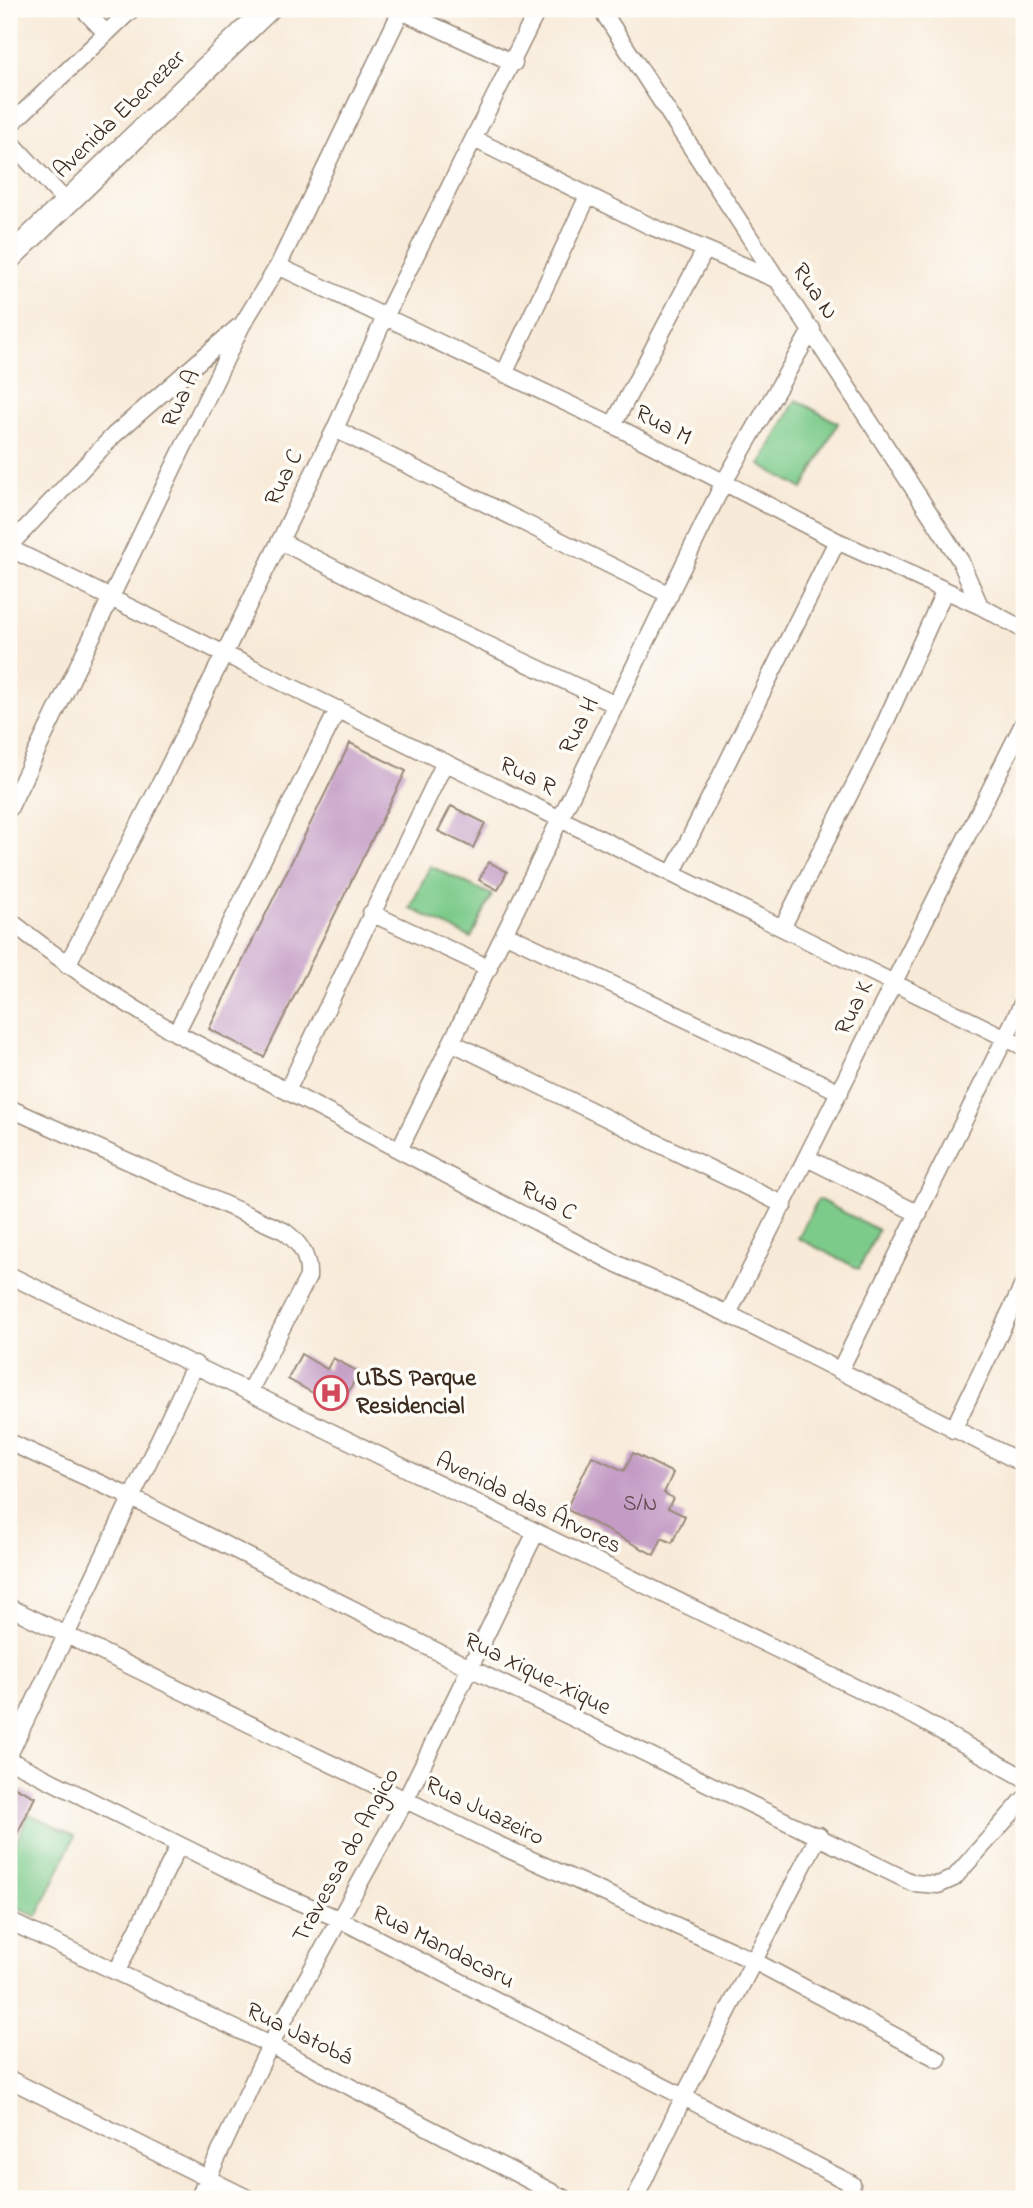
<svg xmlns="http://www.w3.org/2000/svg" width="1033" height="2208" font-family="'Indie Flower',sans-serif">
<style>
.green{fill:#7dcb8b;stroke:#5c7a54;stroke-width:2}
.building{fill:#c39bc5}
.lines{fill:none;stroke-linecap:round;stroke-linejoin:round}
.street-casing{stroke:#9a8a7b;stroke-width:19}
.secondary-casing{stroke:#9a8a7b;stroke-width:26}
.street{stroke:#fff;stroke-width:16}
.secondary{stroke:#fff;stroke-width:23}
.labels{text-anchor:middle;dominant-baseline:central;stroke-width:7;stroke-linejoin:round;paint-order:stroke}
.number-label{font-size:21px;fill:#5d4648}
.street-label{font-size:24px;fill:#3b2a1e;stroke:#fdfcf7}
.poi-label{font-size:24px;font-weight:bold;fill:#3b2a1e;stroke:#fdfcf7;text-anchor:start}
</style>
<rect width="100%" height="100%" fill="#fdfcf7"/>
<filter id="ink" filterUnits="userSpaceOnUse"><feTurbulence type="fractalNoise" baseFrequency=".0143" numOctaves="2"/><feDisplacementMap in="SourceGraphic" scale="14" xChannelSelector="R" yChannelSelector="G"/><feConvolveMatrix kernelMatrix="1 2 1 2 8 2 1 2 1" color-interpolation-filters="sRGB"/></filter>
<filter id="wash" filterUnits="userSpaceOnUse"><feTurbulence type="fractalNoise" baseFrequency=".00686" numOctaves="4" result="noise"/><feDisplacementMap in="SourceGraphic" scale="28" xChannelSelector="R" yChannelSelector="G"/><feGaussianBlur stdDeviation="1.57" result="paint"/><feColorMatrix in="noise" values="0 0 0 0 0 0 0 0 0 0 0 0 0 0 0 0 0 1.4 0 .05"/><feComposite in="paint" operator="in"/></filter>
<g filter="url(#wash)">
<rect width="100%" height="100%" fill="#f8ead8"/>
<path class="green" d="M796,400l42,23 -35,66 -43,-24z
M430,866l62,29 -21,43 -61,-30z
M818,1199l60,31 -19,39 -61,-31z
M29,1814l46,22 -38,81 -28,-14v-45z"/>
<g id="blocks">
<path class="building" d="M350,743l56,28 -142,286 -55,-28z
M451,806l34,17 -12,25 -35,-17z
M489,862l18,10 -9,18 -19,-10z
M301,1354l26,15 6,-11 26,14 -19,36 -52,-29z
M633,1453l40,20 -9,20 9,5 -5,10 17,8 -13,27 -10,-5 -8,17 -88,-46 26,-53 32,15z
M9,1784l26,13 -26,54z"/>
</g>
</g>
<g filter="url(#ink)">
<use href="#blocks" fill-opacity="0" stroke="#9a8a7b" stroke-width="2"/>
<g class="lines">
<g class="street-casing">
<path id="street" d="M83,9l23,24
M397,9l117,54
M601,9l359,551 20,46
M9,126l123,-117
M9,140l58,63
M476,140l174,86 130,55
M278,266l335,159 224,116 143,65 44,24
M504,374l84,-178
M613,425l92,-175
M335,429l335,166
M280,541l168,85 168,79
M9,546l105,-111 123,-107
M9,548l1015,499
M9,809l233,-484 36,-59 123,-255
M672,874l165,-333
M371,913l118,55
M9,920c53,42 107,79 167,113l439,230 113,51 290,147 6,-1
M782,928l98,-194 64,-142
M506,934l334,158
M67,965l93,-181 175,-355 49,-110 154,-310
M176,1033l162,-324
M453,1043l331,162
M288,1089l157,-327
M9,1108l275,123c16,12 25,25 24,46l-59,115
M400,1148l323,-664 89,-155
M807,1158l112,56
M9,1275l905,441 110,62
M728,1314l296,-592
M840,1370l184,-370
M953,1430l71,-147
M9,1442l121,55 340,171 443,215 25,2 16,-7 70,-79
M9,1607l481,234 264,120 184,98
M9,1755l186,-391
M9,1760l257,128 73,31 513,265
M9,1921l261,124 295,154
M117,1971l62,-126
M9,2079l240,120
M198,2199l72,-154 136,-246 129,-265
M635,2199l48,-101 136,-263"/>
</g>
<g class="secondary-casing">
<path id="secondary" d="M9,258l259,-249"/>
</g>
<use href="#street" class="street"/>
<use href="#secondary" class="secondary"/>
</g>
</g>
<defs>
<g id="hospital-ring" transform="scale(1.75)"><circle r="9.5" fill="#fdfcf7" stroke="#d1495b" stroke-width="1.5"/><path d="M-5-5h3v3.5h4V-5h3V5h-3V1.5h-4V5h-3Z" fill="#d1495b"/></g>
</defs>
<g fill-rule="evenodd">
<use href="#hospital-ring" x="331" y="1393"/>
</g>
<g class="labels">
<g class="number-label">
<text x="640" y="1505">S/N</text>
</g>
<g class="street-label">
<text transform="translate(120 115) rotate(-44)">Avenida Ebenezer</text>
<text transform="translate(814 292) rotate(56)">Rua N</text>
<text transform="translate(182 399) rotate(-65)">Rua A</text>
<text transform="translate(663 426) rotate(28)">Rua M</text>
<text transform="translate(285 478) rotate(-64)">Rua C</text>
<text transform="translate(580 726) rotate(-63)">Rua H</text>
<text transform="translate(527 777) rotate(26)">Rua R</text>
<text transform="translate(855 1008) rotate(-64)">Rua K</text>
<text transform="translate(548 1202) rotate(28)">Rua C</text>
<text transform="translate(528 1504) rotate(26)">Avenida das Árvores</text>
<text transform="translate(537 1675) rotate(26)">Rua Xique-Xique</text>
<text transform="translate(484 1812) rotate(26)">Rua Juazeiro</text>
<text transform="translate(347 1856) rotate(-61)">Travessa do Angico</text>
<text transform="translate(443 1948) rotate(27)">Rua Mandacaru</text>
<text transform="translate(299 2035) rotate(26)">Rua Jatobá</text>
</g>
<g class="poi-label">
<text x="356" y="1379">UBS Parque<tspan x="356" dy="28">Residencial</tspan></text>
</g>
</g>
<rect width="1033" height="2208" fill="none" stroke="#fdfcf7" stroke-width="35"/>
</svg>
